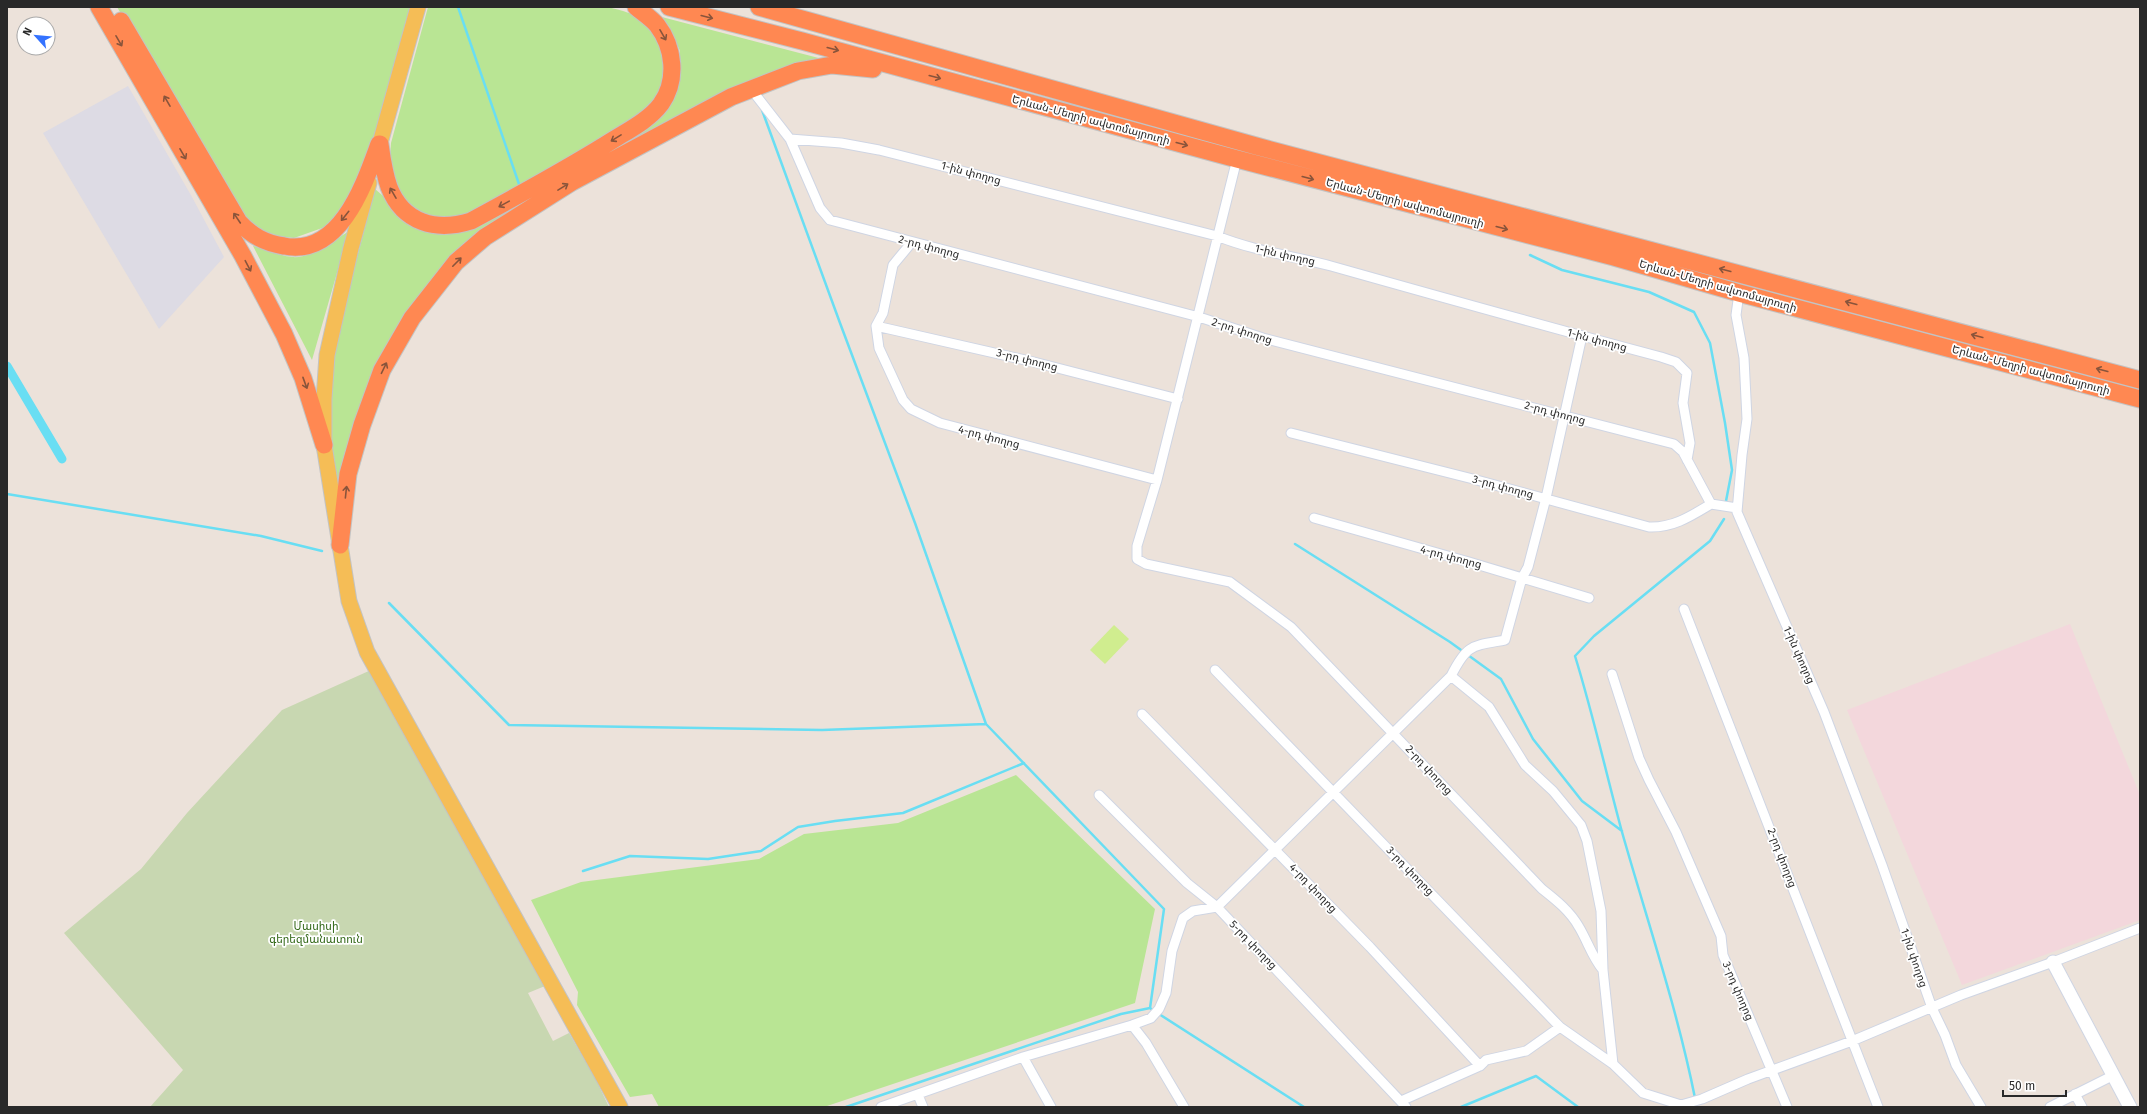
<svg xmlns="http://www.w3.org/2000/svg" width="2147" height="1114" font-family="'Fira Sans','Noto Sans Armenian',sans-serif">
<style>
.industrial{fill:#dddbe4}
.medical{fill:#f3d7dc}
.green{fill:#b9e594}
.cemetery{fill:#c8d7b1}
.pitch{fill:#d0ed8f}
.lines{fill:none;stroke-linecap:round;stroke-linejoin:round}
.stream{stroke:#69def3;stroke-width:2.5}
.canal{stroke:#69def3;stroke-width:9}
.street-casing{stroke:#cfd5e3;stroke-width:11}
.secondary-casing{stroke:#cfd5e3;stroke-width:15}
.primary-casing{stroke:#c3c3c3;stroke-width:17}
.highway-casing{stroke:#c3c3c3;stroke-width:19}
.street{stroke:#fff;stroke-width:9}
.secondary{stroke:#fff;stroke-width:13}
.primary{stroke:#f5bd56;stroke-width:15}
.highway{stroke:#ff8852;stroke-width:17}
.oneway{stroke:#89543b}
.labels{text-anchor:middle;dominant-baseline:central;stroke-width:3.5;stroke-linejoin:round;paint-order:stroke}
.street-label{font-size:11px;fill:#292929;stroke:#fff}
.park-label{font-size:11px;fill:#326817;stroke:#fff}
</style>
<rect width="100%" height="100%" fill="#ece2da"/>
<path class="industrial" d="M128,86l64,111 32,60 -65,72 -116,-196z"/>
<path class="medical" d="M2070,624l70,171v125l-178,65 -115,-275z"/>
<path class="green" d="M117,7h295l-46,155 -27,52 -14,13 -31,11 -18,-2 -20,-8 -15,-15z
M428,7h180c31,8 38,10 53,39 4,7 6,29 5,36 -12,43 -156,111 -197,134l-18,2 -35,-3c-20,-26 -28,-39 -25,-72z
M658,16l176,46 -37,6 -285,149 -102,97 -72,190 -11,-77 3,-67 45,-171 49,42 20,4 30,-7 131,-70 45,-34 26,-34 4,-39 -11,-25z
M349,231l-37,129 -59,-114c13,3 27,10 39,11 19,2 41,-16 57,-26z
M1016,775l139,134 -20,94 -311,104h-165l-7,-13 -22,3 -53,-92 1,-13 -47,-92 50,-18 178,-23 45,-25 94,-11z"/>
<path class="cemetery" d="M371,670l174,316 -17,7 25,48 16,-8 27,47 13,27h-459l33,-37 -119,-137 77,-64 46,-56 95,-103z"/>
<path class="pitch" d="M1114,625l15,14 -24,25 -15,-14z"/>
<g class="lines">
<path class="stream" d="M458,7l62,180
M762,110l78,213 75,200 71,201
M1530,255l32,15 87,22 45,20 16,31 15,80 7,47 -6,31
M7,494l254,42 61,15
M1295,544l155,98 51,37 32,60 49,62 40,30
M389,603l120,122 313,5 164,-6 178,185 -14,99
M583,871l47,-15 78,3 53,-8 37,-24 37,-6 68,-8 121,-50
M1159,1014l145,93
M1695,1098c-18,-90 -48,-178 -73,-266 -16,-59 -29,-118 -47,-176l19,-20 116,-95 14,-22
M846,1107l275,-93 29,-6 4,3
M1461,1107l75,-31 42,31"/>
<path class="canal" d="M7,366l55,93"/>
<g class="street-casing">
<path id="street" d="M751,89l39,50 30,69 10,12 369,97 64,21 411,106 9,8 28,52
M790,139l51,4 38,7 338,86c37,15 77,20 114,30 110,31 220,62 330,91l15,5 11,11 -4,30 7,40 -3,17
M1237,159l-80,321 -20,66v13l9,5 84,18 61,45 251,262c14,11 28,22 37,38 9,15 13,30 24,43
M1739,293l-3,22 8,43 3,61 -5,36 -5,57 87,200 58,153 50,143 13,27 11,30 25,42
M876,326l3,22 24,52 8,9 29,14 217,57
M876,326l158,36 144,37
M876,326l7,-13 10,-48 19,-23
M1291,433l182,46 176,48c24,1 42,-11 62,-23
M1711,504l26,4
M1314,518l155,44 120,36
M1684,609l194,498
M1215,670l345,357 53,37 30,29 38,12 21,-6 46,-20 104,-38 109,-46 92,-33 87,-34
M1612,674l27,84 10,22 27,52 45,104 2,19 64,152
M1451,676l38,31 36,58 28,26 28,34 6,16 14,70 2,59 10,94
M1142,714l228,233 110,119
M1099,795l88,88 30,24 189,200
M1132,1025l14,18 38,64
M1023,1057l28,50
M2075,1094l7,13
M918,1095l5,12
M1401,1101l79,-35 6,-6 40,-9 34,-24
M881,1107l142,-50 109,-32 19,-7 8,-9 7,-16 6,-42 11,-33 10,-7 24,-4 234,-231c16,-32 21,-30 54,-36l17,-62 6,-11 18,-69 36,-162
M2050,1107l64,-32"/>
</g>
<g class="secondary-casing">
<path id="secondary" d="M2053,962l77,145"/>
</g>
<g class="primary-casing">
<path id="primary" d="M377,154l41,-147
M369,183l-18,65 -24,107 -3,44v46l25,156 18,51 253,455"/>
</g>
<g class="highway-casing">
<path id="highway" d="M99,7l144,249 41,78 19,44 21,67
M669,7l133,34 435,118 377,98 125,36 401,106
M759,7l497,139 884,234
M121,21l118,201c13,14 26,21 45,24 56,11 80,-61 95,-102
M380,144c2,14 4,29 9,43 14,36 47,45 82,34 48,-26 96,-52 142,-81 16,-10 36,-20 48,-36 17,-24 13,-57 -4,-79 -6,-7 -14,-12 -21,-18
M340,545l8,-71 14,-49 20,-55 30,-52 44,-56 29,-25 87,-55 159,-85 67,-26 34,-6 41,4"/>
</g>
<use href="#street" class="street"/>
<use href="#secondary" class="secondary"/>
<use href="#primary" class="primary"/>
<use href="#highway" class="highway"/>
</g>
<defs><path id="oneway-shaft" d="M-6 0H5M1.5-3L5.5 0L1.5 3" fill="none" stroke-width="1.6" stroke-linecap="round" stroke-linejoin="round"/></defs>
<g class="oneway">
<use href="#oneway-shaft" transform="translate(707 17) rotate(14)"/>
<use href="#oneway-shaft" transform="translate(663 35) rotate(60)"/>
<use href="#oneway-shaft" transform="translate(119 41) rotate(60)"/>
<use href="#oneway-shaft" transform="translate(833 49) rotate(15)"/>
<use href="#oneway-shaft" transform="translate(935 77) rotate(15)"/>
<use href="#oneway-shaft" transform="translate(167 101) rotate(-120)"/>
<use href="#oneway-shaft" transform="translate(616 138) rotate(148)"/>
<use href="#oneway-shaft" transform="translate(1182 144) rotate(15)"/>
<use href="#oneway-shaft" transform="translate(183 154) rotate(60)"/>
<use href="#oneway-shaft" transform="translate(1308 178) rotate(15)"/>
<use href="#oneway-shaft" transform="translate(563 187) rotate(-32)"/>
<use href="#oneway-shaft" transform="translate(393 193) rotate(-120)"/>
<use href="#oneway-shaft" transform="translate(504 204) rotate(151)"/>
<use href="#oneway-shaft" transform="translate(345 216) rotate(129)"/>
<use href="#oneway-shaft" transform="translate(237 218) rotate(-124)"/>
<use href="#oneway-shaft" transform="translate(1502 228) rotate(15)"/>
<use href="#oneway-shaft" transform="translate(457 262) rotate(-45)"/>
<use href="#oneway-shaft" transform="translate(248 266) rotate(62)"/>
<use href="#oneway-shaft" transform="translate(1725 270) rotate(-165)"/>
<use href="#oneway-shaft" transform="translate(1851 303) rotate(-165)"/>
<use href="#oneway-shaft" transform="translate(1977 336) rotate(-165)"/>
<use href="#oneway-shaft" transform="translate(384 368) rotate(-64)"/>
<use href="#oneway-shaft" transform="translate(2102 370) rotate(-165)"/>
<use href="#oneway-shaft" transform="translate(305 383) rotate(70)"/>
<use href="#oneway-shaft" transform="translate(346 492) rotate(-84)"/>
</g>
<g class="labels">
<g class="street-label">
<text transform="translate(1091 120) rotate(15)">Երևան-Մեղրի ավտոմայրուղի</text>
<text transform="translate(971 173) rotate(15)">1-ին փողոց</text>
<text transform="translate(1405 203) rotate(15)">Երևան-Մեղրի ավտոմայրուղի</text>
<text transform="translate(929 247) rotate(15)">2-րդ փողոց</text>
<text transform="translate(1285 255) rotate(13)">1-ին փողոց</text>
<text transform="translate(1718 286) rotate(16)">Երևան-Մեղրի ավտոմայրուղի</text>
<text transform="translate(1242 331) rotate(18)">2-րդ փողոց</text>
<text transform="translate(1597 340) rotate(15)">1-ին փողոց</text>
<text transform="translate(1027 360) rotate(14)">3-րդ փողոց</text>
<text transform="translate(2031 370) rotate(15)">Երևան-Մեղրի ավտոմայրուղի</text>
<text transform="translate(1555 413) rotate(15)">2-րդ փողոց</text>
<text transform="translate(989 437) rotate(15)">4-րդ փողոց</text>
<text transform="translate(1503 487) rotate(15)">3-րդ փողոց</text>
<text transform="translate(1451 557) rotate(15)">4-րդ փողոց</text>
<text transform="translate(1799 655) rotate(66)">1-ին փողոց</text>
<text transform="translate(1429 770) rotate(47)">2-րդ փողոց</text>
<text transform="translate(1782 858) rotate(69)">2-րդ փողոց</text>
<text transform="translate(1410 871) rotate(46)">3-րդ փողոց</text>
<text transform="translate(1313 888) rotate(46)">4-րդ փողոց</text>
<text transform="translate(1253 945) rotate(46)">5-րդ փողոց</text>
<text transform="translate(1914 958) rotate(71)">1-ին փողոց</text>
<text transform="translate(1738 991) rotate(67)">3-րդ փողոց</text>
</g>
<g class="park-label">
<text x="316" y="926">Մասիսի<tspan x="316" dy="13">գերեզմանատուն</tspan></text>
</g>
</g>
<rect width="2147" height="1114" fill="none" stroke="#292929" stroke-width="16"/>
<g transform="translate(36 36) rotate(297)"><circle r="19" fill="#ffffff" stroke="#a9a9a9"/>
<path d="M0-3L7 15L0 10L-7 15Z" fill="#3472ff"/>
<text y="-6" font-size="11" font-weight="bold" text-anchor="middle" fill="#292929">N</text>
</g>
<path d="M2003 1090v6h63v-6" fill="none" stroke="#292929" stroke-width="2"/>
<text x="2009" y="1090" font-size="12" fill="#292929" stroke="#ffffff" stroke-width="3" paint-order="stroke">50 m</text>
</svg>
